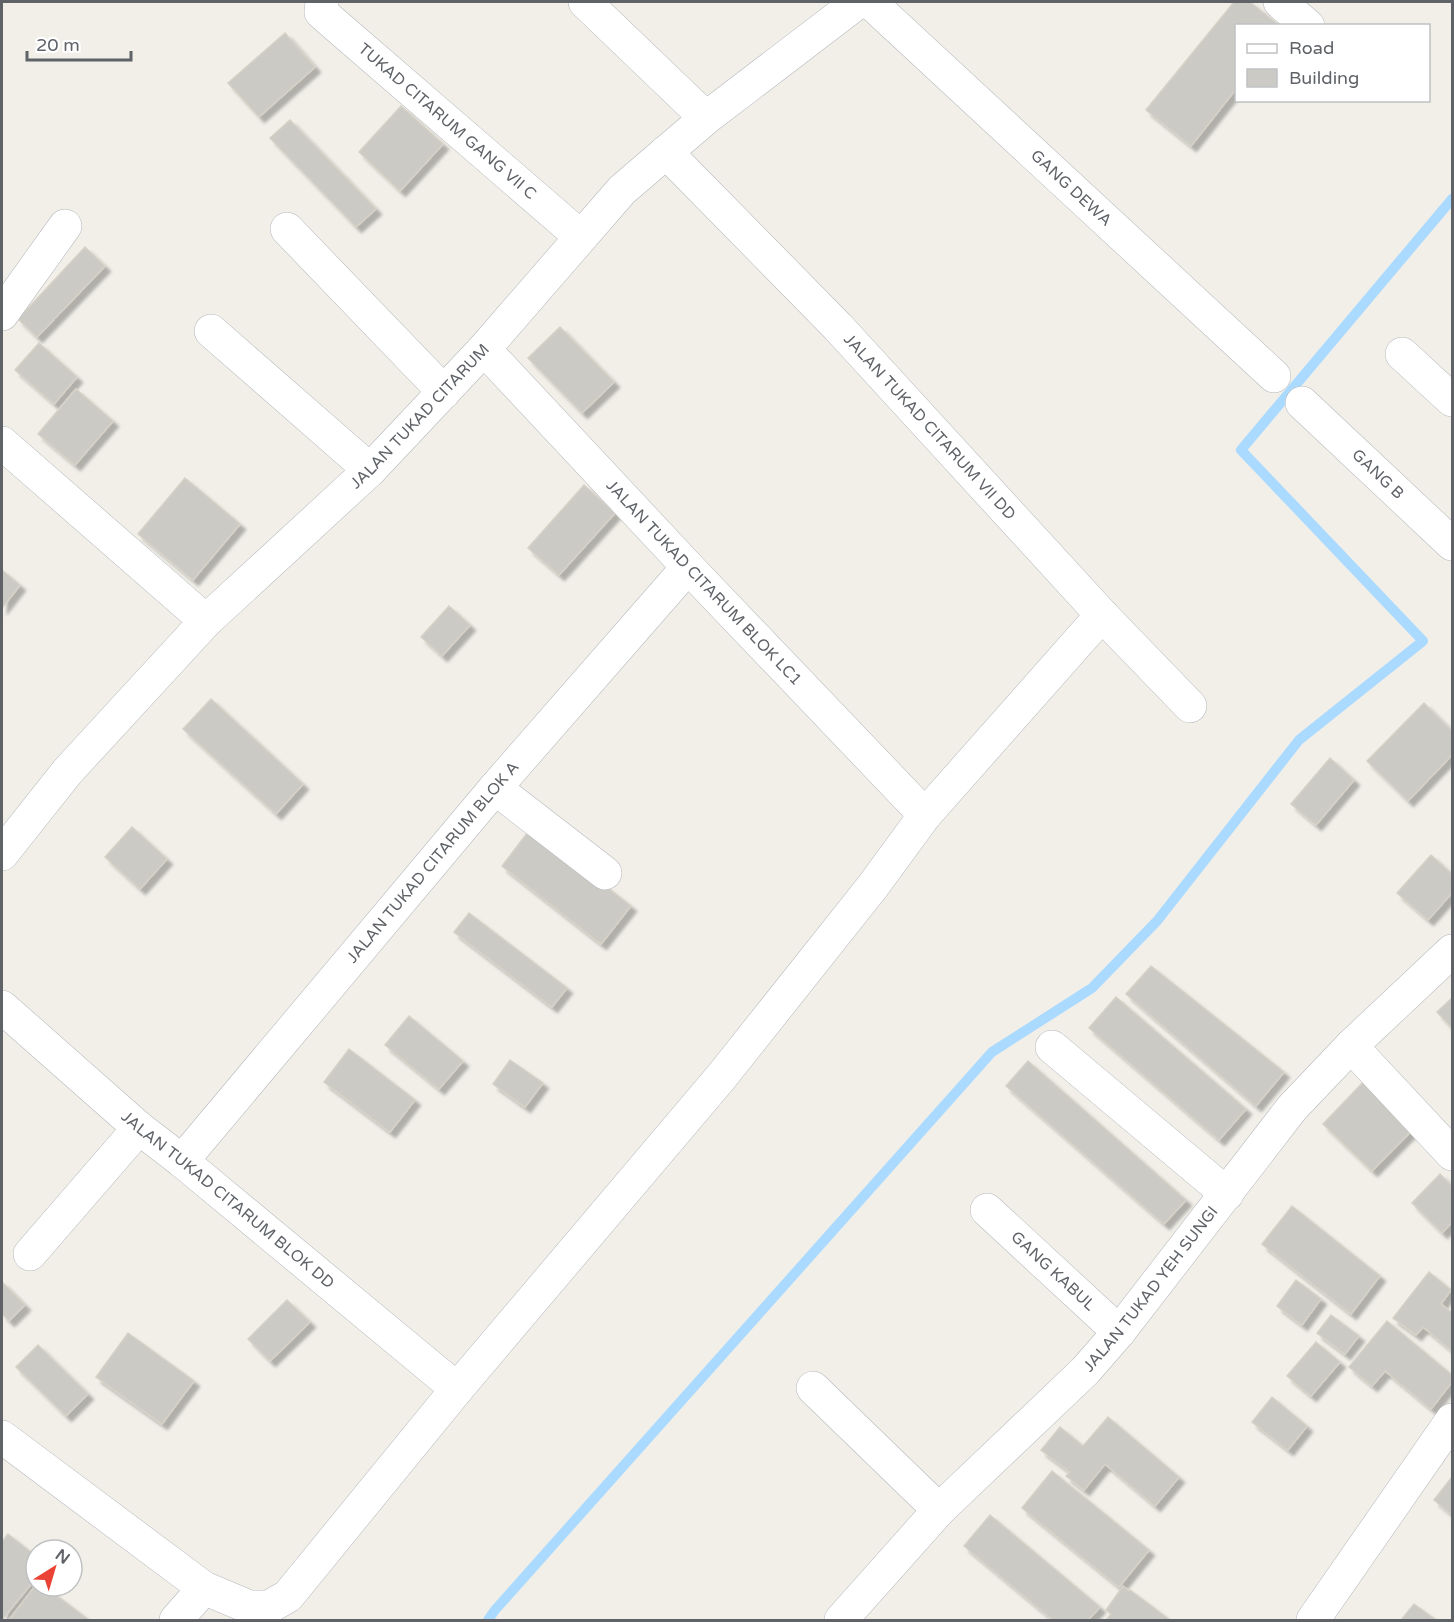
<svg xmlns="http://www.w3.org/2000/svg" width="1454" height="1622" font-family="'Varela Round',sans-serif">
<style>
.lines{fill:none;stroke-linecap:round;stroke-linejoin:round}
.stream{stroke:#aadaff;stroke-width:10}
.building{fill:#cccac5;stroke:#d6d1c6;stroke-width:1.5;filter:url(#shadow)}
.minor-casing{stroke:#b5b8bc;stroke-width:34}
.minor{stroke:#fff;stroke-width:33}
.labels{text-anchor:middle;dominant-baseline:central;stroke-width:6;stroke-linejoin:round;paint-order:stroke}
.street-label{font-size:16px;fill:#5f6368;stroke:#fff}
</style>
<defs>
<filter id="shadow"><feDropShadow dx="5.5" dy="5.5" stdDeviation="1.5" flood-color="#0004"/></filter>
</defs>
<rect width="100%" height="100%" fill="#f1efe8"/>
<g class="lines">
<path class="stream" d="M488,1620l7,-10 497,-558 100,-64 65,-67 142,-181 124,-99 -182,-191 211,-251"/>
</g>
<path class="building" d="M1234,2h16l30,24h-44v63l-45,57 -45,-36z
M285,33l30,34 -56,50 -31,-34z
M401,106l42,38 -43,47 -41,-39z
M290,120l86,89 -20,18 -86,-89z
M85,247l20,19 -68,71 -19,-18z
M560,327l54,55 -32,31 -54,-55z
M39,343l38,34 -23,27 -39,-34z
M76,389l37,32 -38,44 -37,-31z
M185,478l55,46 -47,56 -55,-46z
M584,485l31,28 -56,62 -31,-27z
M2,570l18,15 -18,23z
M449,606l21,19 -28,31 -21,-19z
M211,699l92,85 -27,30 -93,-85z
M1424,703l28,28v24l-44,46 -41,-40z
M1330,758l24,22 -38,45 -25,-21z
M132,827l35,32 -27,30 -35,-32z
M531,828l100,78 -30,38 -99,-78z
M1431,855l21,19v19l-24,27 -31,-27z
M469,913l98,75 -15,19 -98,-75z
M1151,966l133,106 -28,34 -130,-112z
M1116,997l130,112 -27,31 -130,-112z
M1452,998v30l-15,-16z
M409,1016l54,45 -24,28 -54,-44z
M349,1049l66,51 -25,32 -66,-50z
M510,1060l33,23 -18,24 -32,-23z
M1028,1061l158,139 -22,24 -158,-138z
M1368,1077l50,47 -46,47 -49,-47z
M1440,1174l12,12v36l-10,11 -30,-30z
M1292,1206l88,70 -29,38 -89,-70z
M1429,1272l22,18 -10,14 11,9v38l-29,-24 -7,8 -23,-17z
M1296,1280l25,19 -19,26 -25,-19z
M2,1282l23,23 -16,16 -7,-7z
M287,1300l23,22 -40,39 -22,-22z
M1331,1315l28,21 -14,18 -28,-21z
M1387,1321l65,54v7l-21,27 -46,-38 -13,15 -23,-19z
M128,1333l66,48 -32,43 -66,-47z
M1316,1342l24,20 -29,34 -24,-20z
M38,1345l50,49 -22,22 -50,-49z
M1272,1397l35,29 -19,24 -36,-28z
M1108,1417l71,60 -24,29 -50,-42 -21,26 -18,-14 4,-4 -29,-22 19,-23 23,19z
M1052,1471l97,79 -30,37 -97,-79z
M1452,1477v38l-18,-15z
M990,1515l110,92 -12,13h-35l-89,-74z
M8,1534l28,22v22l-34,42v-78z
M36,1585l8,1 45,34h-80z
M1123,1586l6,5 1,-1 40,30h-64l5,-6 -5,-4z
M1414,1604l22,16h-35z"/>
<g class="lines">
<g class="minor-casing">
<g id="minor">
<path id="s1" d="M322,2l-1,10 10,9 250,216"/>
<path d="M585,2l121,116"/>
<path id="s2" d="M870,2l404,374"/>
<path d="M1280,2l28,24"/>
<path id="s3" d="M666,152l172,175 264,288 88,91"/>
<path d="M287,229l157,163"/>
<path d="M2,314l63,-88"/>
<path d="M211,331l159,139"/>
<path id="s4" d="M484,349l204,218 237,248"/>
<path d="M1402,354l50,46"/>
<path id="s5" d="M1302,403l150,141"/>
<path d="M2,443l204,178"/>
<path d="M495,788l110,85"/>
<path id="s6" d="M2,854l65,-82 139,-151 164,-151 114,-121 138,-159 84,-72 152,-116"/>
<path id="s7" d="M2,1007l137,121 43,33 275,228"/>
<path d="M1351,1046l101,108"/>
<path d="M1052,1047l175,147"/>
<path id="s8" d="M182,1161l313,-373 193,-221"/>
<path id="s9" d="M987,1210l132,122"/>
<path d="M30,1254l109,-126"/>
<path d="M813,1388l126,122"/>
<path d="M2,1437l202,151 45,19h20l19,-11 169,-207 265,-313 151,-190 52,-71 177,-200"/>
<path d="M176,1620l28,-32"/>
<path id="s10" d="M841,1620l98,-110 146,-139 34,-39 173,-224 59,-62 101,-95"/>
<path d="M1313,1620l139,-200"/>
</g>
</g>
<use href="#minor" class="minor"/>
</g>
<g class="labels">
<g class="street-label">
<text stroke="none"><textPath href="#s1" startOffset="177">TUKAD CITARUM GANG VII C</textPath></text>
<text stroke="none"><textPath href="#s2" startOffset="274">GANG DEWA</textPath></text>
<text stroke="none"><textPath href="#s6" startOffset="606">JALAN TUKAD CITARUM</textPath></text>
<text stroke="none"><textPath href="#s3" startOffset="381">JALAN TUKAD CITARUM VII DD</textPath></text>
<text stroke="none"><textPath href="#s5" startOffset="104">GANG B</textPath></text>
<text stroke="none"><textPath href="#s4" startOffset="321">JALAN TUKAD CITARUM BLOK LC1</textPath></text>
<text stroke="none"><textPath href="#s8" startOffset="390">JALAN TUKAD CITARUM BLOK A</textPath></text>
<text stroke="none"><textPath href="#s7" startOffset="297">JALAN TUKAD CITARUM BLOK DD</textPath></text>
<text stroke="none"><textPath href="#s9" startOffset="90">GANG KABUL</textPath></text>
<text stroke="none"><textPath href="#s10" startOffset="454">JALAN TUKAD YEH SUNGI</textPath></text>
</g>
</g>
<rect width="1454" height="1622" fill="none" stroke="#5f6368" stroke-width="6"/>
<rect x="1235" y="24" width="195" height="78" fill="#ffffff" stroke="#bfc1c3" stroke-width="1.5"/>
<rect x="1247" y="44" width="30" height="9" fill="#ffffff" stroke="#bfc1c3" stroke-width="1.5"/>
<text x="1289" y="54" font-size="18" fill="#5f6368">Road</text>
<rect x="1247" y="69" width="30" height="18" fill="#cccac5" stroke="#bfc1c3" stroke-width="1.5"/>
<text x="1289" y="84" font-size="18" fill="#5f6368">Building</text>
<g transform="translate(54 1568) rotate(37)"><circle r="28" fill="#ffffff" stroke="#bfc1c3" stroke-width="1.5"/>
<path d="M0-4.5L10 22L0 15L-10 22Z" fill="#ea4335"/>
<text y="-9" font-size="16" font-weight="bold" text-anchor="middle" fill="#5f6368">N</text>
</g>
<path d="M27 51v9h104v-9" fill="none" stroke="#5f6368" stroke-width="3"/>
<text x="36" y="51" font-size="18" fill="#5f6368" stroke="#ffffff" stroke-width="4.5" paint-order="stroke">20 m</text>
</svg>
